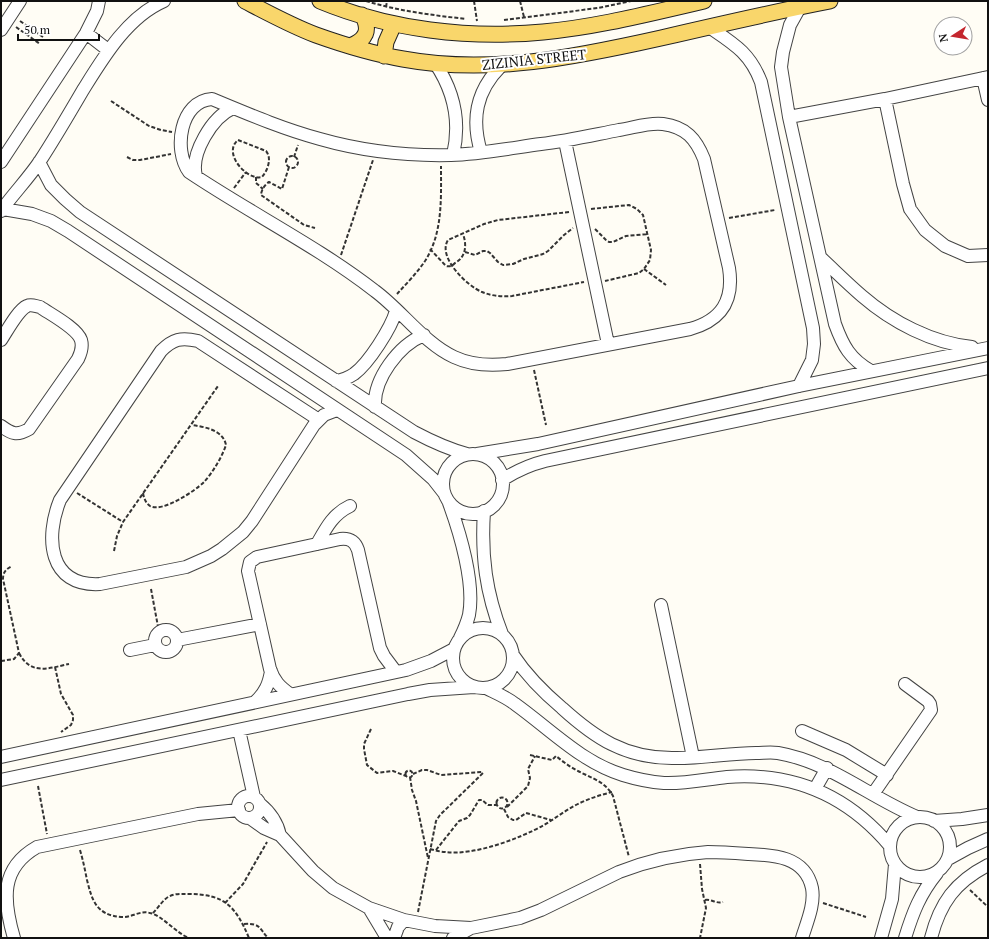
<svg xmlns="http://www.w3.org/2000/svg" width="989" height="939" font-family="'PT Serif',serif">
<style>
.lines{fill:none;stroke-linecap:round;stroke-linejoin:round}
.minor-casing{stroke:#444;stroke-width:14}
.major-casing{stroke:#222;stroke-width:17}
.path{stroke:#333;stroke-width:2;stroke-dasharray:4 2;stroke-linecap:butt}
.minor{stroke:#fff;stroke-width:12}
.major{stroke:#f9d66b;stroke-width:15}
.labels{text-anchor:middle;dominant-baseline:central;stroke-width:4;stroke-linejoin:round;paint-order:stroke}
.street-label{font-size:14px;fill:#111;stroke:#fff}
</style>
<rect width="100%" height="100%" fill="#fffdf5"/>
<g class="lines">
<g class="minor-casing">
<path id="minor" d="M800,7l-10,18 -7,27 -2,15 8,50 46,207c8,22 15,35 36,47
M709,27c25,17 41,26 52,55l52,246 1,16 -2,16 -13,26
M1,30l19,-29
M86,33l22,17
M435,63c19,28 26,58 18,92
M983,78l5,22
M212,99c36,15 71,30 108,40 42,12 88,17 131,16 30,-1 61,-7 90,-11 26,-3 52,-9 78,-14 14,-2 30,-8 44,-6 23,3 33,15 41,35l25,109c5,32 -7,52 -39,61l-183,35c-19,2 -36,1 -53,-7 -29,-13 -53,-47 -79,-66 -58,-45 -125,-78 -186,-119 -16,-22 -9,-71 23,-73z
M885,99l18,85 7,25 15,21 20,16 23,10 20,-1
M789,117l96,-18 103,-22
M565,141l43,203
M481,152c-10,-33 -5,-61 20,-86
M1,162l85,-129 11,-22 2,-10
M39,162l12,23 14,14 15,13 334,220c17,9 34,17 53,22
M196,176c-6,-22 16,-59 37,-68
M3,209l29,5 19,7 17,10 338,224 27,24 11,14
M1,211c12,-17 27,-32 39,-50 15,-23 29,-47 43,-71 20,-32 44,-73 81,-89
M821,258c14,13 27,26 41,38 30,26 70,47 110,51
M1,340c6,-9 17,-30 26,-34 4,-2 8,0 13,1 10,7 37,21 41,33 2,7 0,13 -3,19l-49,70c-12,7 -17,5 -28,-3
M336,381c7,-1 12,-3 18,-7 15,-11 37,-46 42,-63
M375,407c-2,-28 24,-62 49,-72
M316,418l-118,-77c-17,-4 -25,-2 -37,10l-101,149c-15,37 -12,87 40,84l86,-17 25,-11 11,-7 21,-17 9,-11 62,-96 10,-10 13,-5
M477,454l61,-10 261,-58 189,-38
M443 484a30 30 0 1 1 60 0a30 30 0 1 1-60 0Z
M502,480c14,-9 27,-15 43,-19l443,-93
M449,503c11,30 26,80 20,112 -2,8 -5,15 -9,23
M484,511c-3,45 2,82 18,123
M317,544c9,-16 16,-30 33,-38
M661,605l32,152
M453 658a30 30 0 1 1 60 0a30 30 0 1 1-60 0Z
M155 641a11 11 0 1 1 22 0a11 11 0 1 1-22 0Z
M177,640l83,-16
M130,650l25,-5
M513,655c14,21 30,37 49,53 33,30 63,50 110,50 28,1 56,-5 84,-5 7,0 15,-1 22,0 52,9 91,44 139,64
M486,688c10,5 20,9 29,16 35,25 66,58 108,71 13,4 27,7 41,8 21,1 43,-4 63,-6 66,-5 121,19 163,69
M290,694c-10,-7 -16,-13 -20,-25l-22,-98 2,-9 7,-5 83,-18c10,-1 15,2 18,11l22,98 4,8 12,16
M255,702c10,-9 14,-18 16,-31
M239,730l15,67
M802,731l44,19 41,25
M1,757l405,-87 25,-9 23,-12
M1,780l407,-86 22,-4 44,-3
M815,789l12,-21
M873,794l58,-84 -1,-6 -2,-3 -23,-17
M238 807a11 11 0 1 1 22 0a11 11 0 1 1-22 0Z
M260,804c11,9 17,18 20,31
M890 847a30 30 0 1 1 60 0a30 30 0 1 1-60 0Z
M250,818l14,10 16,7 33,36 20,17 36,20 35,12 31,6 36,2 49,-10 21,-8 78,-38c28,-11 59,-18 89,-20 13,0 27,1 40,2 25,1 57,2 64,34 3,16 -5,34 -10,50
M934,821l28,-2 26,-4
M948,859l20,-11 20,-9
M369,908l18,30
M14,938c-11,-38 -14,-70 23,-91l161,-33 41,-4
M394,938l4,-11 6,-7
M453,938l18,-10
M881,938l11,-39 3,-35
M905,938c8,-26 15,-44 32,-65
M931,938c9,-35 24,-56 57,-73"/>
</g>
<g class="major-casing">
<path id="major" d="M245,1c23,12 47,25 71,34 28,10 58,19 87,24 87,16 173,-2 258,-21 56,-13 112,-26 169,-37
M320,1c70,29 149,38 223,31 55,-5 108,-19 161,-31
M350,46c16,-6 21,-16 12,-31
M384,56l2,-14 8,-18"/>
</g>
<path class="path" d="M366,1c32,10 66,14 100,18
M474,1l3,20
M520,1l4,16
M386,7l1,-6
M504,20l94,-12 33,-7
M20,21l23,16
M16,27l24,17
M111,101l38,25 12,4 11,2
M238,140l28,11c6,7 2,19 -4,26 -15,4 -40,-24 -24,-37z
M286 162a6 6 0 1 1 12 0a6 6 0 1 1-12 0Z
M127,157l6,3h7l31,-6
M294,157l4,-12
M289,167l-7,22 -13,-7c-4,2 -8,9 -8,13l43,30 11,3
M256,177v6l7,6
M234,188l12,-16
M591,209l38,-4 8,4 6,6 8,35 -1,10 -6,9 -5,4 -34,8
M569,212l-71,8 -14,4 -36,16c-11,17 19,46 34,52 10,4 20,5 30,4l72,-14
M729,218l46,-8
M595,229l11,11 3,2h4l13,-6 22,-2
M430,249l16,17c4,1 6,0 9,-3 11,-6 12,-18 8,-29
M465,252l10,3 8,-4h4l3,2 8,9 5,3 10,-1 11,-5 19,-5 5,-3 16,-16 9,-7
M341,255l32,-95
M644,269l22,16
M397,294c9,-10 20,-21 28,-33 18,-28 16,-63 16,-95
M534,370l12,55
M77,493l46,29
M143,493c1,6 3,10 7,13 12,7 45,-15 54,-24 9,-10 18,-25 22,-37 -3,-15 -21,-18 -34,-20
M114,551l3,-15 6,-14 95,-136
M151,589l8,43
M19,653c12,23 30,15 50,11
M1,661l13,-2 5,-6 -16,-74c0,-7 3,-10 9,-13
M55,667l6,27 12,21v5l-2,5 -10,7
M371,729l-7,15v5l3,16 10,8 16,-2 13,5
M530,755l22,5 4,-4c5,4 10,8 15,11 15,10 33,12 42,29l16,61
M405.5 774a3.5 3.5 0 1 1 7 0a3.5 3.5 0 1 1-7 0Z
M413,774l9,-4h5l14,5 41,-3
M410,777l2,13 4,11 12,57
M38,786l9,48
M496.5 803a5.5 5.5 0 1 1 11 0a5.5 5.5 0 1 1-11 0Z
M507,807l21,-21 2,-8 -2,-9 7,-13
M504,809l4,8 5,3h3l10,-7 25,7
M430,849c5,1 10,3 15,3 28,4 74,-13 99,-27 12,-7 23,-16 36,-22 10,-5 21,-8 32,-11
M80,850c3,10 5,20 7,30 5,20 9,35 34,37 10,1 19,-7 29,-4 13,3 26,20 39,25
M436,850l23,-29 8,-3 3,-3 9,-15h3l6,5h9
M700,864l2,25 4,19 -6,30
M970,890l18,17
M705,900c7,-1 11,4 18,2
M225,903l18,-19 24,-42
M823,903l43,14
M418,912l18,-91 4,-6 44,-43
M153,913c5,-5 9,-12 15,-16 7,-4 14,-3 21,-3 36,0 47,13 60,44
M244,924c16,-1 15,4 24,14"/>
<use href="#minor" class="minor"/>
<use href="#major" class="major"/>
</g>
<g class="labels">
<g class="street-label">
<text transform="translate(534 59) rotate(-6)">ZIZINIA STREET</text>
</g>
</g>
<rect width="989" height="939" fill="none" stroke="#111111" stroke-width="4"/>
<g transform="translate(953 36) rotate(258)"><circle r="19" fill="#ffffff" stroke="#a0a0a0"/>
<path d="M0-3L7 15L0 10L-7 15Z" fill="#c4262e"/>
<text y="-6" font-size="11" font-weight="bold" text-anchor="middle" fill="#111111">N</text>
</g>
<path d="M18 34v6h81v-6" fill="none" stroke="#111111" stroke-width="2"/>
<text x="24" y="34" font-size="12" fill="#111111" stroke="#ffffff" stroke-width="3" paint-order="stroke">50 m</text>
</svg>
